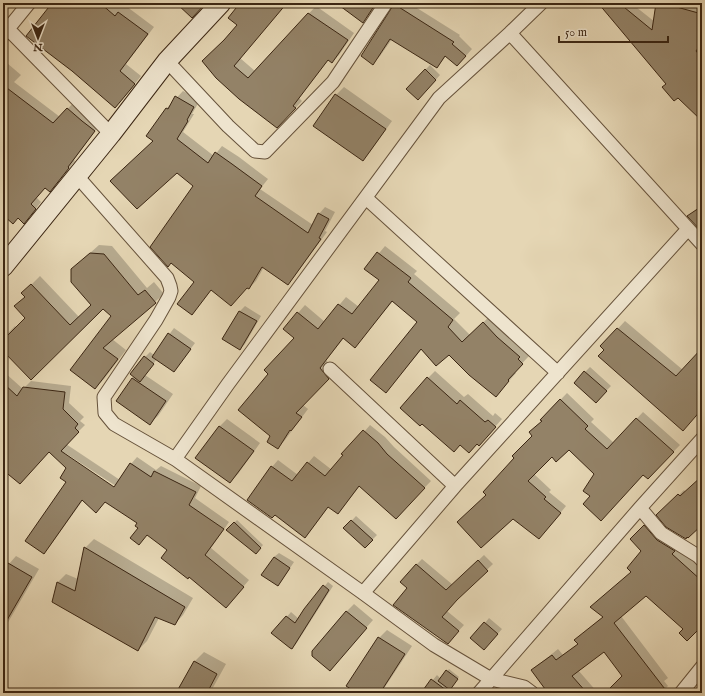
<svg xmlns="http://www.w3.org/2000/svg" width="705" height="696" font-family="'IM FELL English',serif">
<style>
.shadow{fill:#0003;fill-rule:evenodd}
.building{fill:#938267;stroke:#3b2613}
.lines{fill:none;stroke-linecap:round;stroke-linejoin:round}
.street-casing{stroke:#66523b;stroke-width:15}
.secondary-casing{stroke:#3b2613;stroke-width:21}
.street{stroke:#eee4ce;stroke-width:13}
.secondary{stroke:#eee4ce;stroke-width:19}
</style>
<rect width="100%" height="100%" fill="#e5d6b4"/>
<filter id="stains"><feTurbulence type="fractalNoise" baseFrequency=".005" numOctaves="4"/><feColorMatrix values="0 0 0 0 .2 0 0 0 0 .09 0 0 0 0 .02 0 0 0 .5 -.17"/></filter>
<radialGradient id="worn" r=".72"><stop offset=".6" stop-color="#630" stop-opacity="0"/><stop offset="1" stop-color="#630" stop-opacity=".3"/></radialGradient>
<path class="shadow" d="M53,3h69l32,24 -28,37 15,12 -19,24z
M241,3h46l-47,55 15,13 61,-65 38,27 -15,22 -7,7 -3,-3 -30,39 3,3 -18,19 -74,-66 29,-29z
M338,3h40l-8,11 -7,7z
M396,3h13l51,32 -1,1 13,13 -8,9 -18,-2 -9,11 -45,-28 -12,17 -7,7 22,-58z
M599,3h32l24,19 2,-19h31l14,4v112l-35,-36z
M7,63l14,12 -7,7 46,35 14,-15 26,22 -26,36 1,1 -19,24 -11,2 -9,10 5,5 -11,14 -12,1 -15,-3v-147z
M430,65l10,10 -17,19 2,-24z
M344,87l48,34 -22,31 -7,8 -49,-34 22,-31z
M183,91l17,9 -8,14h2l-11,18 31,24 8,-10 17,11 29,22 -8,10 53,36 6,-11 6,-7 10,5 -10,19 2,1 -33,45 -6,6 -24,-16 -8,14 -7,7 -2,-1 -16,18 -19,-16 -20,25 3,-32v-96l-41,-46 13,-32z
M702,204v26l-13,-14z
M99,245l13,1 35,42 7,-6 10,12 -52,45 14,11 -22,29 -9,9 -24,-18 41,-54 -9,-8 -72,70 -28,-28v-12l12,-12 2,2 10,-10 -11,-12 10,-10 5,-11 9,-9 39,41 13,-12 -11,-44z
M385,246l32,25 -3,3 46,39 -6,6 16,16 20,-19 37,33 -3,3 5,4 -15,16 2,1 -20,23 -47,-42 -27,-5 -36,43 32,-70 -25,-21 -38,45 -11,-8 -18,22 9,11 -32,34 5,4 -23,31 -7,8 -7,-12 -2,-62 27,-36 2,-25 7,-8 20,17 21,-25 13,10 21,-27 -14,-11z
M245,306l16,10 -16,28 -5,5 -16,-10 16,-28z
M625,321l58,49 19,-20v59l-100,-63z
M174,328l21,15 -21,28 -17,-12 -12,16 28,19 -15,22 -8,7 -18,-44 13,-22 5,-5 4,3z
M590,367l21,19 -15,15 -21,-19z
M3,371l20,18 8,-8 40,5 -2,17 15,14 -4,4 5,4 -19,19 54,36 11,-16 6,-7 19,13 5,-4 40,20 -6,12 34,24 -18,26 38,32 -17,20 -93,-72 -1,-6 -32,-21 -23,-1 -33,46 -6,7 24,-71 -1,-14 -18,-17 -46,18zM65,453l54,35 -1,2 -54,-36z
M435,371l29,26 4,-3 25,22 2,-3 7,6 -16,18 -58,-59z
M567,393l27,26 -3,3 23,21 29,-31 37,33 -32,33 -5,-4 -51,21 3,-21 -26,-25 -17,7 -18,18 17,16 -2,2 17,14 -21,26 -57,-37 46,-59 9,-15 -2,-1z
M227,419l33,24 -22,31 -8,8 -33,-25 23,-31z
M370,425l15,12 9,10 37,34 -29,30 -42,-25 -22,27 -9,-7 -18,24 -6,7 -33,-70 6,-7 20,15 16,-19 18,14z
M702,477v56l-5,-5 -39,-13 26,-25 2,2z
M356,516l21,19 -12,12 -20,-19z
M237,520l26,25 -7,8 -29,-23z
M651,520l27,27 24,22v62l-3,-3 -15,1 -38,-34 -25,21 47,62 -4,3 4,5 -7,7h-55l18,-17 -20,-25 -26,19 20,23h-41l-25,-23 26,-21 5,6 16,-12 -3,-3 6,-6 22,-18 28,-45 10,-20 -11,-12z
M94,539l99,59 -10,17 -8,9 -16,-6 -12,23 -9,9 -80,-68 8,-8 12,5 7,-31z
M279,553l15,9 -12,18 -8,-23z
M484,555l9,9 -32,31 -14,16 17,14 -11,12 -45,-49 8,-23 6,-6 31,26z
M16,556l23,13 -36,62v-58l6,-9z
M328,582l5,4 -37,58 -4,4 -19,-15 18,-21 8,7z
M354,604l19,16 -43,49 17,-58z
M489,618l13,11 -13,15 -4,-21z
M387,630l25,16 -31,47h-22l-11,-7 31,-48z
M204,652l22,12 -16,29h-32l16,-31z
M449,669l10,8 -7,9h-5l-5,7h-20l15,-18 4,4z"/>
<path class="building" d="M52,3h48l15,13 3,-4 30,22 -28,37 15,13 -20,24 -43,-37 -46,-35z
M176,3h30l-14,15z
M240,3h47l-53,63 14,12 60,-65 40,27 -16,23 -4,-3 -35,46 3,2 -19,20 -38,-29 -23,-21 -14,-17 22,-21 13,-15 -9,-7z
M336,3h40l-13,20z
M598,3h21l33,27 4,-27h18l-1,3 29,8v29l-6,8 6,7v63l-24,-23 -4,3 -12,-14 4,-3z
M394,4l60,38 -2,2 14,12 -9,10 -12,-10 -8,12 -47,-29 -17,26 -12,-9z
M425,69l11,11 -18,20 -12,-11z
M3,85l50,38 14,-15 15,13 13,10 -27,36 1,1 -19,24 -5,-4 -14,16 5,5 -12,15 -6,-6 -5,6 -10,-9z
M335,94l51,35 -23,32 -50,-35z
M175,96l19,11 -7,13 1,1 -11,18 31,24 7,-11 17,12 30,22 -7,10 53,37 10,-20 11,6 -10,19 2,1 -33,46 -26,-18 -13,22 -2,-1 -16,18 -20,-16 -19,25 -15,-11 17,-22 -23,-19 -3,4 -18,-20 43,-61 -16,-13 -40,36 -27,-28 43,-40 -7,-5 20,-28 2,1z
M702,206v26l-15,-16z
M377,252l34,26 -3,4 45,38 -5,7 14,15 21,-20 14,15 23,20 -2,2 5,5 -15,16 1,1 -13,16 -27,-22 -20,-20 -13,11 -15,-17 -35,44 -16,-13 47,-58 -25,-21 -37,47 -12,-10 -23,30 9,11 -33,34 6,4 -11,14 -1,-1 -12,19 -11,-7 3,-6 -32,-26 30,-36 -4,-4 30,-32 -11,-9 14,-17 21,17 20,-25 14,10 27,-34 -15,-11z
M90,253l14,1 34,41 7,-5 11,13 -53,45 15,11 -23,30 -25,-19 41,-54 -8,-7 -72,71 -28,-29v-11l22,-22 -11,-12 11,-9 -4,-4 10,-9 39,41 21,-20 -20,-23v-13z
M239,311l18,10 -17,29 -18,-11z
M617,328l59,48 26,-28v61l-19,22 -85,-75 6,-6 -4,-4z
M168,333l23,16 -17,23 -22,-15z
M144,356l10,8 -14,18 -10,-8z
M584,371l23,20 -11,12 -22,-20z
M427,377l30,27 3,-4 25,22 3,-2 8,7 -17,19 -2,-2 -8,9 -9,-8 -6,7 -32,-28 -2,2 -20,-18z
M132,378l34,23 -16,24 -34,-24z
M3,383l14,13 6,-9 42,5 -2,17 15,15 -3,4 4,4 -18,19 53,36 16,-24 21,14 3,-6 42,21 -7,13 35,24 -19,26 39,32 -18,21 -37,-31 -1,2 -27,-21 6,-8 -20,-15 -8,10 -9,-7 8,-10 -3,-2 2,-3 -32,-21 -9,11 -14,-13 -38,54 -19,-13 41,-59 -6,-4 6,-10 -17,-16 -29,32 -17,-14z
M560,399l28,27 -3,3 22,20 29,-31 38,34 -26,27 -5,-4 -42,46 -18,-17 7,-8 -7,-5 11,-17 -25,-24 -13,12 -4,-5 -24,24 18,16 -2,2 17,14 -22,26 -26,-20 -32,29 -24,-26 29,-27 -3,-3 31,-34 -2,-2 20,-20 -3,-4 13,-11 -2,-1z
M219,426l35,25 -24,32 -35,-25z
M363,430l15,13 9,11 38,34 -29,31 -37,-33 -21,28 -10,-7 -23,31 -30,-23 -3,3 -25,-18 24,-34 21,15 15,-19 18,14 18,-21 -2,-1z
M702,476v49l-14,13 -1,-1 -1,2 -20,-12 -10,-12 22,-21 2,2z
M351,520l22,20 -8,8 -22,-20z
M234,522l27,26 -5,6 -30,-24z
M644,525l13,15 18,11 -3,3 30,27v45l-15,15 -8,-8 4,-4 -37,-33 -32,27 54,70h-63l17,-17 -18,-24 -32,24 15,17h-39l-17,-23 21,-15 4,5 22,-16 -4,-4 29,-23 -13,-10 41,-35 -4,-4 14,-17 -11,-12z
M84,547l101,60 -10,18 -20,-8 -17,34 -86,-49 5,-20 18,9z
M274,557l16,11 -12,18 -17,-11z
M478,560l10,11 -31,29 -15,17 17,14 -11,13 -55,-39 14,-17 -7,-6 16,-18 30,26z
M8,563l24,14 -29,50v-56z
M323,585l6,5 -37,59 -2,-1 -19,-15 15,-17 9,7 9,-14z
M346,611l21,17 -37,43 -18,-15v-5z
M484,622l14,12 -14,16 -14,-12z
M378,637l27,17 -25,39h-23l-11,-7z
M194,661l23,13 -10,19h-31z
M446,670l12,9 -8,11 -12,-9z
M431,679l19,14h-29z"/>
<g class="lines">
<g class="street-casing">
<path id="street" d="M8,29l103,105
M510,33l192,211
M3,35l26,-32
M167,61l61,65 27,25 10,1 68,-70 53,-79
M77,176l90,102 3,8 1,5 -2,6 -13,23 -52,77 1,16 9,11 61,35 188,134 71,52 57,34 33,8 8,6
M366,198l192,175
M330,369l125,117
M175,459l53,-75 211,-286 71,-65 31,-30
M640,508l21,25 37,23 4,4
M363,593l92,-107 233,-257
M479,693l161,-185 62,-69
M681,693l21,-26"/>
</g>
<g class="secondary-casing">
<path id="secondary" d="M3,267l108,-133 56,-73 54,-58"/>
</g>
<use href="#street" class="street"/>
<use href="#secondary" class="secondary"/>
</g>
<rect width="705" height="696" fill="none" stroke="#e5d6b4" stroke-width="16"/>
<rect x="4" y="4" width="697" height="688" fill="none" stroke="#3b2613" stroke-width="2"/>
<rect x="8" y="8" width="689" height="680" fill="none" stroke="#3b2613"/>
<g transform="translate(38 38) rotate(180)" stroke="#eee4ce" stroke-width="3" paint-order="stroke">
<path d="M0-3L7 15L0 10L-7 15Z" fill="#3b2613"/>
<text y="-6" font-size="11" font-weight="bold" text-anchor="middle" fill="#3b2613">N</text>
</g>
<path d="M559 36v6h109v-6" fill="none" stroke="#3b2613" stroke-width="2"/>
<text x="565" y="36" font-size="12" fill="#3b2613" stroke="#eee4ce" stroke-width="3" paint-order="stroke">50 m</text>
<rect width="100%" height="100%" filter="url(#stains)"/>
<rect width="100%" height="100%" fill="url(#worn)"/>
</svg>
